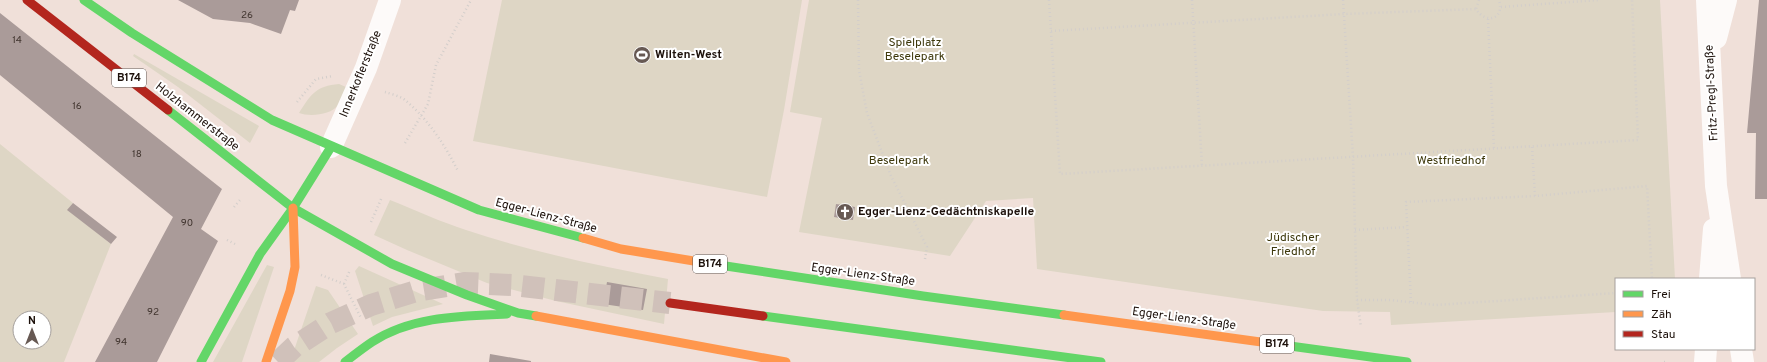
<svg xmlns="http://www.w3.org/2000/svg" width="1767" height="362" font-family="Overpass,sans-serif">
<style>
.green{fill:#ded6c5;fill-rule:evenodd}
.building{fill:#aa9b99}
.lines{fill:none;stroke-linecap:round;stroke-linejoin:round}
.primary-tunnel{stroke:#d0c1ba;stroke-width:22;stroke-dasharray:22 11;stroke-linecap:butt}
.path{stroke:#d3cecb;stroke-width:2.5;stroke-dasharray:1 3;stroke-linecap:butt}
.street{stroke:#fdfaf9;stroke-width:22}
.fast{stroke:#63d668;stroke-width:9}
.slow{stroke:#ff974d;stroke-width:9}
.jam{stroke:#b3261e;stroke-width:9}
.labels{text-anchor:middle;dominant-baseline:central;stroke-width:4;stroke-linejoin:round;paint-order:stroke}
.number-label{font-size:10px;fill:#40342e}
.shield{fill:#fff;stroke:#615854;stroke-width:1}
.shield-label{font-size:11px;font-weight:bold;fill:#1d110b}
.park-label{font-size:12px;fill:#3d380b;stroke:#fff}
.poi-label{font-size:12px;font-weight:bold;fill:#1d110b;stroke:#fff;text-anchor:start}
.street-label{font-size:12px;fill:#1d110b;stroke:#fff}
</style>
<rect width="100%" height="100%" fill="#f0e0d9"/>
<path class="green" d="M502,0h300l-18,110 -17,87 -294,-56z
M809,0h851l15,279h-59v33l-225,13 -1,-13 -67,-1 -286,-42 -4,-71 -47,3 -36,55 -151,-24 23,-114 -32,-6z
M134,54l125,72 -9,17 -72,-56 -45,-31z
M339,84l7,3c-2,5 -4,13 -8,18 -7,10 -28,12 -39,8 12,-19 17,-27 40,-29z
M0,144l73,59 -5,7 43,34 -47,118h-64zM20,318h24v24h-24z
M390,200c25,10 51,22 76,30 66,22 134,36 202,49l-4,45 -108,-23 -69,-18 -80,-33 -33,-15z
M267,265l7,2 -32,95h-29z
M359,266l84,38 -51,13 -19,9 -18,-55z
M316,286l12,4 30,44 -21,14 -18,14h-29z"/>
<path class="building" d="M178,0h121l-4,11 -5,-1 -9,24 -31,-11 -37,-4z
M1759,0h8v199h-12l1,-66h-9z
M0,13l222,176 -21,40 17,12 -61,121h-62l78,-145 -173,-142z
M73,203l44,34 -6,7 -44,-34z
M836,204l19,3 -2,13 -19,-3z
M607,282l40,7 -4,21 -40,-6z
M490,354l41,7v1h-42z"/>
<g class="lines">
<path class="primary-tunnel" d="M278,362l16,-15 37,-24 40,-18 45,-14 48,-8 48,2 158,18"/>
<path class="path" d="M858,0l1,70 8,43 24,63 36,71 -2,12
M1049,0l11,174 578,-34 -6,-140
M1192,0l10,166
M1343,0l10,157 4,143 4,27
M1479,0l-3,9c10,16 29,10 23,-9
M1501,7l98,-7
M1488,19l6,130
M1051,31l293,-17 132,-5
M385,92c6,2 15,4 20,8 23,19 40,45 53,71
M297,102l19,-23 17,-3
M405,143l23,-39 8,-39 35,-65
M1532,147l3,49 112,-10 5,93
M234,207l6,-7
M371,222l11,-25
M1355,230l52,-3
M227,240l8,4
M321,275l23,9 17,34
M344,284l6,-14
M1357,300h33l46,5 180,-12
M1411,302l-5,-100 129,-6
M1664,362h2"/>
<path class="street" d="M1707,0l9,186 14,93
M1716,38l10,-38
M331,147l35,-79 24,-68
M1710,279l4,-50
M1741,349l2,13
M1705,362l1,-13"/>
<path class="fast" d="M84,0l48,33 140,87 207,90 104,28
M168,110l125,98 99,56 75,31 51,18 18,3
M706,263l217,33 141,19
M763,316l338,46
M1290,346l117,16
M201,362l59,-108 33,-46 38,-61
M345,362c9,-7 18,-14 27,-20 40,-26 89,-26 135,-28"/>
<path class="slow" d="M583,238l38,11 85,14
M1064,315l226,31
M536,316l250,46
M266,362l24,-71 5,-24 -2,-59"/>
<path class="jam" d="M27,0l141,110
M670,303l93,13"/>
</g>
<defs>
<g id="stadium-disc" transform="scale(0.9)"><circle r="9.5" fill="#675953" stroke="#fff"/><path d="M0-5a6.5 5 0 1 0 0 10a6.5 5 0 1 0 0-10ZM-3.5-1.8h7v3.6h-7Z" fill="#fff"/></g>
<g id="church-disc" transform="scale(0.9)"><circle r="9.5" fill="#675953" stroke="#fff"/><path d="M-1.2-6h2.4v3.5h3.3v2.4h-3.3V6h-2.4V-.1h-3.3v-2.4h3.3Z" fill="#fff"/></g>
</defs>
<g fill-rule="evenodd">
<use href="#stadium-disc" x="642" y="55"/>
<use href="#church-disc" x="845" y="212"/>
</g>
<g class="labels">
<g class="number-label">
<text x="247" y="15">26</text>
<text x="17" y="40">14</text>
<text x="77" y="106">16</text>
<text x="137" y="154">18</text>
<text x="187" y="223">90</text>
<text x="153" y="312">92</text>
<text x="121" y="342">94</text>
</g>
<g class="shield">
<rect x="112" y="69" width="34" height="18" rx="3"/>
<rect x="693" y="255" width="34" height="18" rx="3"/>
<rect x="1260" y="335" width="34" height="18" rx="3"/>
</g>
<g class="shield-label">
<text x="129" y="78">B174</text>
<text x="710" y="264">B174</text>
<text x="1277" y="344">B174</text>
</g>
<g class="park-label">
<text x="915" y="43">Spielplatz<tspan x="915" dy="14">Beselepark</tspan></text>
<text x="899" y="161">Beselepark</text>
<text x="1451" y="161">Westfriedhof</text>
<text x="1293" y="238">Jüdischer<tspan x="1293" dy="14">Friedhof</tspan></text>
</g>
<g class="poi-label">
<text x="655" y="55">Wilten-West</text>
<text x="858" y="212">Egger-Lienz-Gedächtniskapelle</text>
</g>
<g class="street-label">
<text transform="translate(361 74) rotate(-68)">Innerkoflerstraße</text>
<text transform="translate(1712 93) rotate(-93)">Fritz-Pregl-Straße</text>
<text transform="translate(197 117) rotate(38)">Holzhammerstraße</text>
<text transform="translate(546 216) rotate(15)">Egger-Lienz-Straße</text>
<text transform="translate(863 275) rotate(8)">Egger-Lienz-Straße</text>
<text transform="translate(1184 319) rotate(8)">Egger-Lienz-Straße</text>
</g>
</g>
<rect x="1615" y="278" width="140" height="72" fill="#ffffff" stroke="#a5a09d"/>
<rect x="1623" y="291" width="20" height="6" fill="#63d668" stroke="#a5a09d"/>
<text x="1651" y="298" font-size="12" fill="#1d110b">Frei</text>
<rect x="1623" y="311" width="20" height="6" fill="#ff974d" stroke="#a5a09d"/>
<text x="1651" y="318" font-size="12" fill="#1d110b">Zäh</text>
<rect x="1623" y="331" width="20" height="6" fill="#b3261e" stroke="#a5a09d"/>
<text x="1651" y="338" font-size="12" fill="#1d110b">Stau</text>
<g transform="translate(32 330)"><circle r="19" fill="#ffffff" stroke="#a5a09d"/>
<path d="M0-3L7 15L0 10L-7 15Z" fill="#675953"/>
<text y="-6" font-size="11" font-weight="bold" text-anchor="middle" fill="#1d110b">N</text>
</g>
</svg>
